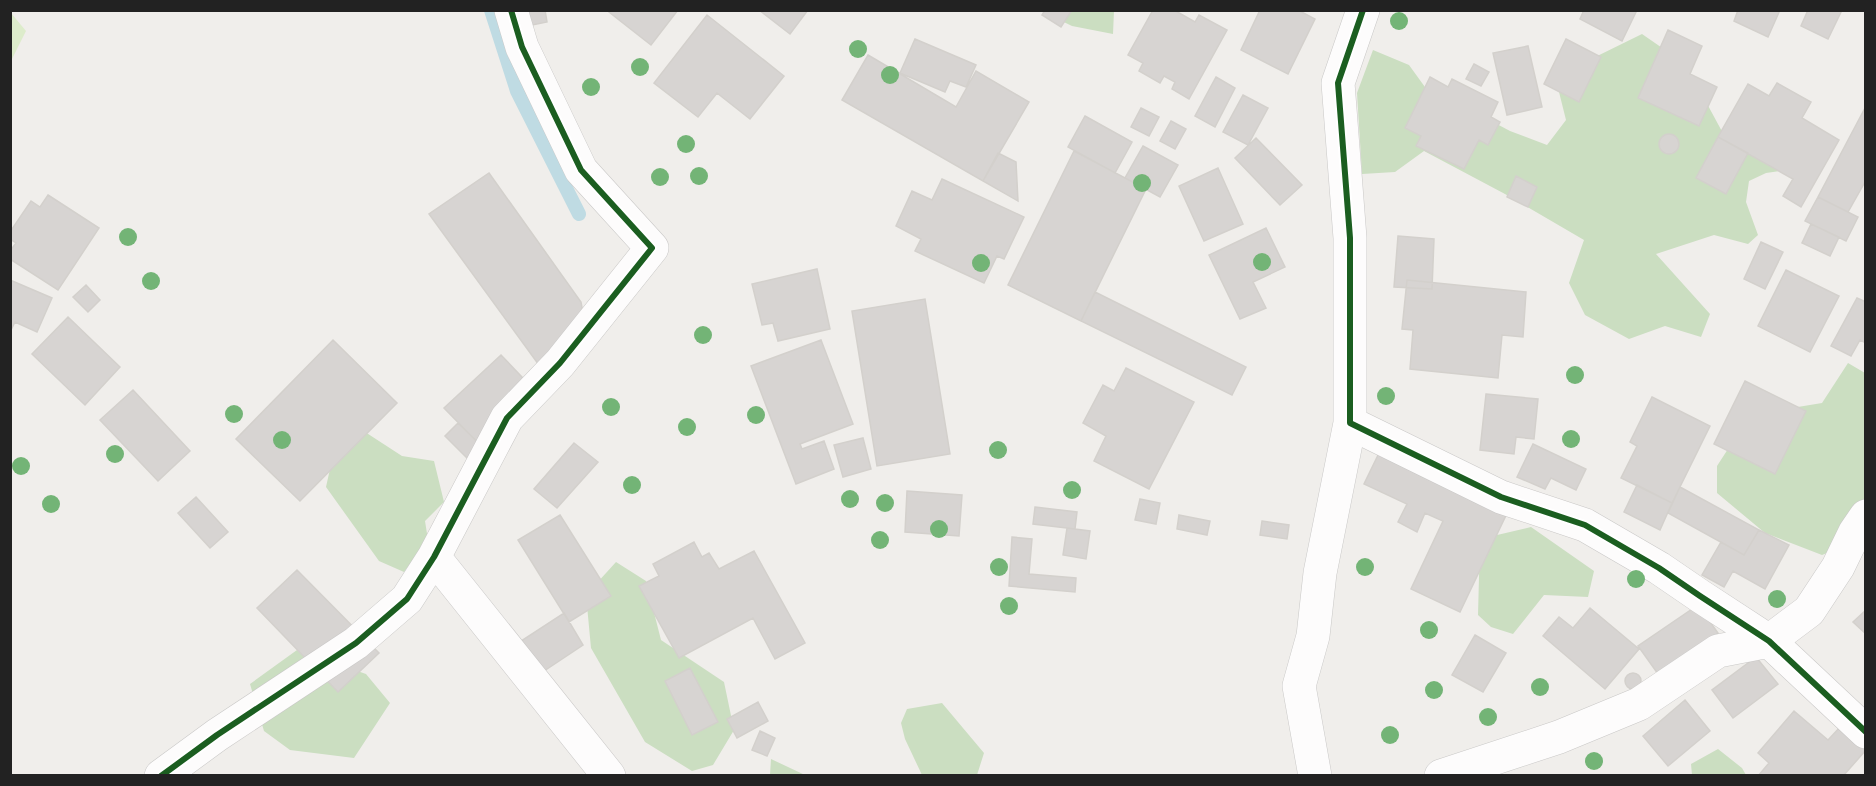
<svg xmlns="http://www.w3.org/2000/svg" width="1876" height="786" font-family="'Space Grotesk',sans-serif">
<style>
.grass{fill:#ddeccb}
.forest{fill:#cbdec1}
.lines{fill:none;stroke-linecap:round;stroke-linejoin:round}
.stream{stroke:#bfdbe3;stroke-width:14}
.building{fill:#d7d4d2;stroke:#d3d0cc;stroke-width:1.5}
.minor-casing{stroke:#c9c8c7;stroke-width:34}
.minor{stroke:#fdfcfc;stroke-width:33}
.cycleway-casing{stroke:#fff;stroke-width:10}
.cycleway{stroke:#1b5e20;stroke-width:6}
.tree{fill:#73b476}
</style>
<rect width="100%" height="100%" fill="#f0eeeb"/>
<path class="grass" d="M11,13l15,18 -15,30z"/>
<path class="forest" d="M1041,11h73l-1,23 -41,-8z
M1642,34l26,18 37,48 20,37 75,31 -34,5 -17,8 -3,21 12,33 -10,9 -34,-9 -58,19 54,60 -9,23 -36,-11 -36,13 -44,-24 -16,-32 15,-43 -79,-46 -81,-43 -29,21 -33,2 -5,-81 16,-43 36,15 21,29 33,12 47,25 37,14 19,-25 -9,-36 24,-20z
M1848,363l17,10v165l-43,17 -57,-22 -48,-40v-27l33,-51 72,-12z
M362,430l40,26 32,5 10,41 -19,19 3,19 -24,32 -25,-11 -53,-74 8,-36z
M1531,527l63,44 -6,26 -44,-2 -31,39 -22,-7 -13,-12 2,-76z
M616,562l30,19 15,59 63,42 10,48 -21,35 -21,6 -47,-29 -54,-94 -5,-53z
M297,650l69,24 24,29 -36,55 -64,-8 -26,-19 -14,-47z
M942,703l42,50 -7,22h-55l-17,-36 -4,-16 6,-14z
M1718,749l24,19 4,7h-54l-1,-11z
M771,759l34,16h-35z"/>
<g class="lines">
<path class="stream" d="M491,10l26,81 62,123"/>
</g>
<path class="building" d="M508,10h37l2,12 -35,7z
M610,10h68l-27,35 -42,-33z
M759,10h49l-18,24z
M1045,10h27l-11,17 -19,-12z
M1153,10h21l21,12 4,-7 28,15 -38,69 -17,-10 3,-7 -11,-6 -4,7 -21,-12 4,-8 -15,-8z
M1260,10h38l17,9 -27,55 -47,-24z
M1584,10h53l-15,31 -42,-22z
M1738,10h42l-12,27 -34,-16z
M1808,10h34l-14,29 -27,-13z
M707,15l77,61 -34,43 -33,-26 -19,24 -44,-34z
M1668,30l34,16 -12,28 27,13 -18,39 -61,-28z
M915,39l61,26 -10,22 -16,-6 -5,11 -45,-19z
M1566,39l35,18 -22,45 -35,-18z
M1528,46l14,61 -35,8 -14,-62z
M868,55l88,52 20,-36 53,31 -46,79 -141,-81z
M1474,64l15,8 -8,14 -15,-7z
M1216,77l19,11 -20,39 -20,-11z
M1430,77l18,10 4,-8 46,23 -7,15 9,5 -12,23 -9,-5 -15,29 -48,-23 5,-10 -16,-8z
M1777,83l34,19 -9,16 37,22 -38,67 -18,-11 10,-17 -75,-42 30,-53 21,12z
M1243,95l25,13 -20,37 -25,-13z
M1866,106v74l-18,32 -30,-15z
M1141,108l18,9 -10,19 -18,-9z
M1085,116l47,26 -17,31 -47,-26z
M1171,121l15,8 -11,20 -15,-8z
M1659 144a10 10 0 1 1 20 0a10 10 0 1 1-20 0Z
M1718,137l30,16 -22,41 -30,-16z
M1256,138l46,47 -22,20 -45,-47z
M1143,146l35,19 -18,32 -35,-19z
M1074,151l72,38 -65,132 -73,-36z
M998,153l18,9 2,39 -35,-20z
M1218,168l25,56 -39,17 -25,-55z
M489,173l92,129 6,33 -40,41 -118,-162z
M1516,176l21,11 -9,20 -21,-10z
M942,179l82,38 -20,42 -7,-3 -13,27 -69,-32 6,-12 -25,-13 16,-35 20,9z
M48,195l51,33 -41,62 -48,-31v-8l6,-8 -6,-4v-7l21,-31 9,6z
M1818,197l40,20 -12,24 -41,-20z
M1811,224l28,13 -9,19 -28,-13z
M1266,228l19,39 -32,15 13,26 -26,11 -31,-64z
M1398,236l36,3 -2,50 -38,-2z
M1761,242l22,10 -18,37 -21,-10z
M817,269l13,60 -52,12 -5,-18 -11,2 -10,-41z
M1786,270l53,26 -29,56 -52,-26z
M10,280l42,18 -15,34 -22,-10 -5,10z
M1407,280l119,12 -3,45 -21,-2 -4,43 -88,-9 3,-39 -11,-1z
M86,285l14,15 -12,12 -15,-15z
M1095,292l151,75 -14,28 -151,-74z
M1857,298l9,4v41l-6,-3 -9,16 -20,-10z
M925,299l25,155 -73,12 -25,-155z
M68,317l52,50 -35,38 -53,-51z
M333,340l64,63 -97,98 -64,-62z
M821,340l32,84 -53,20 2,5 22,-8 10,28 -38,15 -45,-118z
M501,355l39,41 -56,53 -40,-41z
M1126,368l68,34 -45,87 -55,-28 12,-25 -23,-13 20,-38 11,6z
M1745,381l61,30 -31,63 -61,-30z
M133,390l57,61 -32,30 -58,-61z
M1486,394l52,5 -4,40 -18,-2 -2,17 -34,-4z
M1652,397l58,29 -38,77 -51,-25 16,-32 -7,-4z
M458,423l39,38 -14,13 -38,-38z
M863,438l8,31 -28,8 -9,-32z
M574,443l24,19 -41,46 -23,-19z
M1533,444l53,25 -10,21 -25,-12 -6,11 -28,-12z
M1381,449l128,60 -49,103 -49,-23 32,-68 -18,-8 -8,19 -19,-10 9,-18 -43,-20z
M1637,485l35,18 -12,27 -36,-18z
M1680,487l79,43 -15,25 -76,-42z
M907,491l55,4 -3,41 -54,-4z
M196,497l32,35 -18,16 -32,-35z
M1140,499l20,4 -4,21 -21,-4z
M1035,507l42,5 -2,17 -42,-5z
M560,515l51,81 -42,26 -51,-82z
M1179,515l31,6 -3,14 -30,-6z
M1262,521l27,4 -2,14 -27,-4z
M1067,528l23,3 -4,28 -23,-4z
M1759,530l30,15 -24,44 -32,-18 -9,16 -22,-12 19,-33 23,13z
M1012,537l20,2 -3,35 47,4 -1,14 -66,-6z
M694,542l8,15 7,-4 10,16 35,-18 51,92 -30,16 -22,-41 -74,40 -40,-72 20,-10 -6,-12z
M297,570l82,83 -41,39 -81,-84z
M1698,605l20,28 -60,41 -20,-28z
M1590,608l49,41 -34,40 -62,-53 16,-19 14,11z
M1866,610v24l-13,-12z
M564,613l19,32 -48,32 -20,-32z
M1475,635l31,18 -23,39 -31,-17z
M1756,657l22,27 -45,34 -21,-28z
M690,668l28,54 -26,13 -27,-54z
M1625 681a8 8 0 1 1 16 0a8 8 0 1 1-16 0Z
M1685,700l25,31 -42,35 -25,-30z
M758,702l10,19 -31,17 -10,-19z
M1794,711l34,29 13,-14 25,21v3l-23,26h-85l11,-13 -11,-10z
M760,731l15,7 -8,18 -15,-6z"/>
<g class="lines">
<g class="minor-casing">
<path id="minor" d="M1363,10l-25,73 12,155v185l151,74 84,28 74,43 41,28 69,45 97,91
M434,557l175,219
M161,776l56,-41 139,-92 51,-44 27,-42 73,-139 53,-55 92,-115 -71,-78 -59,-123 -11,-37
M1315,776l-16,-90 14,-50 7,-63 30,-150
M1441,776l118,-39 80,-33 79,-53 51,-10 40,-30 29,-44 17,-35 11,-16"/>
</g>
<use href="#minor" class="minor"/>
<g class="cycleway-casing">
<path id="cycleway" d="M1363,10l-25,73 12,155v185l151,74 84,28 74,43 41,28 69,45 97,91
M161,776l56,-41 139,-92 51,-44 27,-42 73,-139 53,-55 92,-115 -71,-78 -59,-123 -11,-37"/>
</g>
<use href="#cycleway" class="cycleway"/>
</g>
<g class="tree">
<circle cx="1399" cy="21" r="9"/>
<circle cx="858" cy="49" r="9"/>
<circle cx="640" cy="67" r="9"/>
<circle cx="890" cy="75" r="9"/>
<circle cx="591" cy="87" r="9"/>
<circle cx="686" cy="144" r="9"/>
<circle cx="699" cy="176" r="9"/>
<circle cx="660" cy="177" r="9"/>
<circle cx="1142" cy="183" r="9"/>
<circle cx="128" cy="237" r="9"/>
<circle cx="1262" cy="262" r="9"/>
<circle cx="981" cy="263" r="9"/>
<circle cx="151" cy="281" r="9"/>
<circle cx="703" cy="335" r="9"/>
<circle cx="1575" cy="375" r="9"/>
<circle cx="1386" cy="396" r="9"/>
<circle cx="611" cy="407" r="9"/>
<circle cx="234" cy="414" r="9"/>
<circle cx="756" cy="415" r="9"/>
<circle cx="687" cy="427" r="9"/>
<circle cx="1571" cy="439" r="9"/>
<circle cx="282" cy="440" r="9"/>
<circle cx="998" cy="450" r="9"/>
<circle cx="115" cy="454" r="9"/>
<circle cx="21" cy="466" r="9"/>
<circle cx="632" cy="485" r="9"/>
<circle cx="1072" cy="490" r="9"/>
<circle cx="850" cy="499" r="9"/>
<circle cx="885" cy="503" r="9"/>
<circle cx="51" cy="504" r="9"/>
<circle cx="939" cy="529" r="9"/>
<circle cx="880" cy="540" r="9"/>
<circle cx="999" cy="567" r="9"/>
<circle cx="1365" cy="567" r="9"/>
<circle cx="1636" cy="579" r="9"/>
<circle cx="1777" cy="599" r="9"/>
<circle cx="1009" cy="606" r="9"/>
<circle cx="1429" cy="630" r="9"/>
<circle cx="1540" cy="687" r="9"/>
<circle cx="1434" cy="690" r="9"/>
<circle cx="1488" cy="717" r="9"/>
<circle cx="1390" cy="735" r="9"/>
<circle cx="1594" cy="761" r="9"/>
</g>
<rect width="1876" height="786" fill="none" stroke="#222222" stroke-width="24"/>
</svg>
